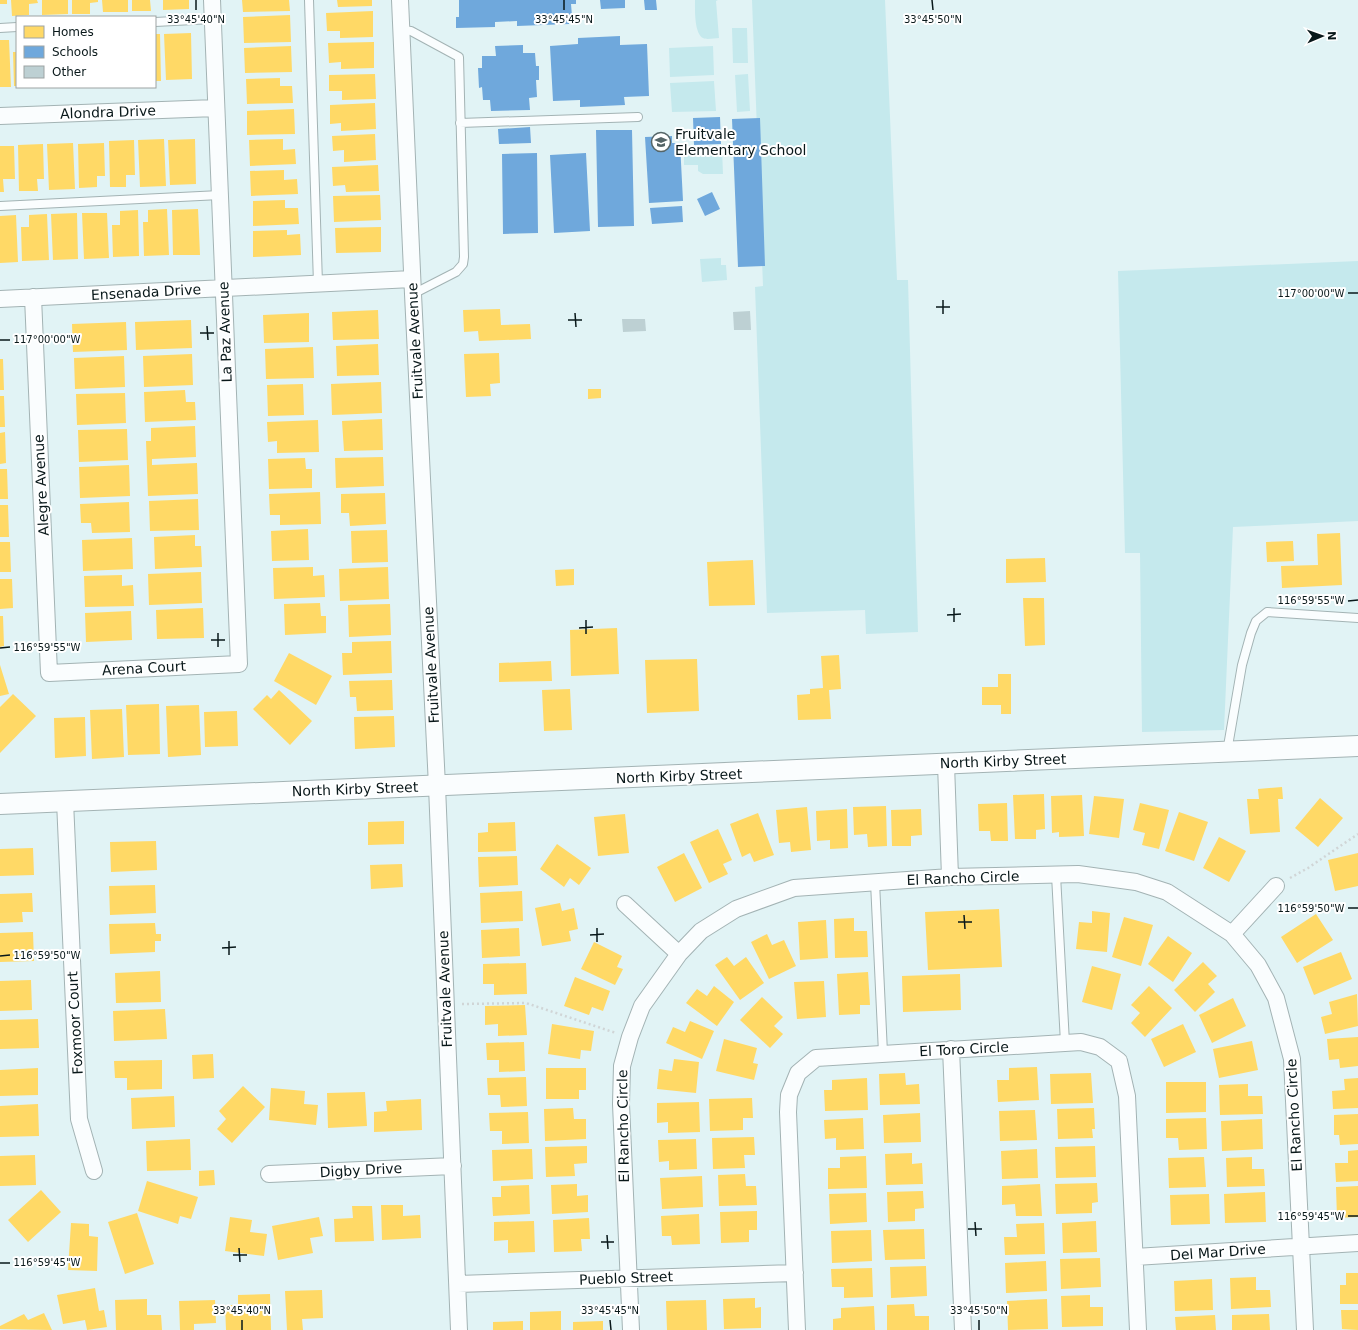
<svg xmlns="http://www.w3.org/2000/svg" width="1358" height="1330" font-family="'DejaVu Sans',sans-serif">
<style>
.green{fill:#c5e9ed}
.homes{fill:#ffd966}
.schools{fill:#6fa8dc}
.building{fill:#bdd0d3}
.lines{fill:none;stroke-linecap:round;stroke-linejoin:round}
.service-casing{stroke:#a3b3b4;stroke-width:10}
.minor-casing{stroke:#a3b3b4;stroke-width:18}
.tertiary-casing{stroke:#a3b3b4;stroke-width:22}
.path{stroke:#d0d5d6;stroke-width:2.5;stroke-dasharray:2 3;stroke-linecap:butt}
.service{stroke:#fafdfe;stroke-width:8}
.minor{stroke:#fafdfe;stroke-width:16}
.tertiary{stroke:#fafdfe;stroke-width:20}
.ticks{fill:none;stroke:#09181a;stroke-width:1.5}
.labels{text-anchor:middle;dominant-baseline:central;stroke-width:4;stroke-linejoin:round;paint-order:stroke}
.street-label{font-size:14px;fill:#09181a;stroke:#fff}
.poi-label{font-size:14px;fill:#09181a;stroke:#fff;text-anchor:start}
.ticks-label{font-size:10px;text-anchor:middle;fill:#09181a;stroke:#fff;stroke-width:4;stroke-linejoin:round;paint-order:stroke}
</style>
<rect width="100%" height="100%" fill="#e1f3f5"/>
<path class="green" d="M695,0h23l-2,1 3,37c-5,0 -12,2 -16,0 -9,-5 -8,-29 -8,-38z
M752,0h133l12,280h11l10,352 -52,2 -1,-24 -98,3 -12,-326 8,-1z
M732,28h15l1,35h-15z
M713,46l1,29 -44,2 -1,-29z
M748,74l2,37 -13,1 -2,-37z
M714,81l2,30 -44,1 -2,-29z
M722,149l1,25h-20l-5,-3v-6h-14v-14z
M721,258v7h5l1,15 -25,2 -2,-23z
M1358,261v260l-125,6 -9,203 -82,2 -2,-179h-15l-7,-282z"/>
<path class="homes" d="M0,0h7v4h-7z
M11,0h26l1,3 -9,1v11l-17,1z
M42,0h26v14l-26,1z
M72,0h26v2l-8,1v11h-18z
M102,0h26v12h-25z
M132,0h18l1,11h-19z
M163,0h26v9l-26,1z
M242,0h47l1,11 -47,1z
M337,0h35v6l-34,1z
M373,11v26l-33,1v-7h-13l-1,-18z
M290,15l1,27 -47,1 -1,-26z
M191,33l1,46 -26,1 -2,-46z
M155,34h5l1,47h-6z
M0,40h9l2,47h-11z
M374,42v26l-33,1v-7l-12,1 -1,-20z
M291,46l1,26 -47,1 -1,-25z
M13,52h4v34h-3z
M375,74l1,25 -34,1v-9h-13v-16z
M280,78v8h12l1,17 -46,1 -1,-25z
M375,103l1,26 -35,2v-8l-11,1v-19z
M294,109l1,25 -48,1v-24z
M375,134l1,26 -32,2v-12l-11,1 -1,-15z
M164,139l2,47 -26,1 -2,-47z
M195,139l1,45 -26,1 -2,-45z
M283,139v11l12,-1 1,15 -46,2 -1,-26z
M134,140l1,35h-9v12h-16l-1,-46z
M73,143l2,46 -26,1 -2,-46z
M104,143l1,33h-8v11l-18,1 -1,-44z
M43,144l1,35h-7l1,12h-19l-1,-46z
M0,146h14l1,33h-12l1,13h-4z
M378,165l1,26 -33,1 -1,-7 -12,1 -1,-19z
M284,170v10l13,-1 1,15 -47,2 -1,-25z
M380,195l1,25 -47,2 -1,-26z
M285,200v8h13l1,16 -46,2v-25z
M167,209l2,46 -25,1 -1,-34h5v-12z
M198,209l2,46h-27l-1,-45z
M138,210l1,46 -26,1 -1,-32h8v-14z
M77,213l1,46 -25,1 -2,-46z
M82,213h25l2,45 -25,1z
M47,214l2,46 -27,1 -1,-34h8v-12z
M16,215l2,47 -18,1v-47z
M381,227v25l-45,1 -1,-25z
M287,230v5l13,-1 1,21 -48,2v-26z
M500,309l1,16 29,-1 1,15 -52,2 -1,-10 -14,1 -1,-22z
M378,310l1,29 -46,1 -1,-28z
M309,313v29l-45,1 -1,-28z
M191,320l1,28 -56,2 -1,-28z
M126,322l1,28 -54,2 -1,-28z
M378,344l1,31 -42,1 -1,-30z
M313,347l1,31 -48,1 -1,-30z
M499,353l1,30 -10,1 1,12 -25,1 -2,-43z
M192,354l1,31 -49,2 -1,-31z
M124,356l1,31 -50,2 -1,-31z
M0,359h3l1,31h-4z
M381,382l1,31 -50,2 -1,-31z
M303,384l1,31 -36,1 -1,-31z
M588,389h13v9l-13,1z
M185,390l1,12h9l1,18 -51,2 -1,-30z
M125,393l1,30 -49,2 -1,-31z
M0,396h4l1,31h-5z
M382,419l1,31 -39,1 -2,-30z
M318,420l1,32 -42,1v-12l-9,1 -1,-20z
M195,426l1,31 -44,2v6l45,-2 1,31 -50,2 -2,-55h5v-13z
M127,429l1,31 -49,2 -1,-32z
M5,432l1,31 -6,1v-31z
M383,457l1,29 -48,2 -1,-30z
M305,458l1,11h6v19l-43,1 -1,-30z
M129,465l1,31 -50,2 -1,-31z
M0,469h7l1,30h-8z
M320,492l1,32 -41,1v-10h-10l-1,-21z
M385,493l1,31 -36,2 -1,-13h-8v-19z
M198,499l1,31 -49,1 -1,-30z
M129,502l1,30 -38,1 -1,-10h-10l-1,-19z
M0,505h8l1,32h-9z
M308,529l1,31 -37,1 -1,-30z
M387,530l1,32 -36,1 -1,-32z
M1340,533l2,52 -60,3 -1,-22 37,-1 -1,-31z
M195,535v11h6l1,21 -47,2 -1,-32z
M132,538l1,31 -50,2 -1,-31z
M1293,541l1,20 -27,1 -1,-20z
M0,542h10l1,30h-11z
M1045,558l1,24 -40,1v-24z
M753,560l2,45 -46,1 -2,-44z
M313,567v9l11,-1 1,22 -51,2 -1,-31z
M388,567l1,32 -49,2 -1,-32z
M574,569v16l-18,1 -1,-16z
M201,572l1,31 -53,2 -1,-31z
M122,575v11l11,-1 1,21 -49,1 -1,-31z
M0,579h12l1,29 -13,1z
M1023,598h21l1,47 -20,1z
M320,603l1,13h5v17l-41,2 -1,-31z
M390,604l1,31 -42,2 -1,-32z
M203,608l1,30 -47,1 -1,-29z
M131,611l1,29 -46,2 -1,-29z
M0,616h3l1,30 -4,1z
M617,628l2,46 -48,2 -1,-46z
M391,641l1,32 -49,2 -1,-22h10v-11z
M289,653l43,23 -16,29 -42,-24z
M839,655l2,34 -12,1 2,29 -33,1 -1,-25 13,-1v-5l13,-1 -2,-32z
M697,659l2,52 -52,2 -2,-53z
M551,661l1,20 -53,1v-19z
M0,665l9,29 -9,2z
M998,674h13v40h-10v-9h-19v-18h16z
M392,680l1,30 -36,1 -1,-14h-6l-1,-16z
M570,689l2,41 -28,1 -2,-41z
M279,690l33,31 -22,24 -37,-36 14,-14 4,4z
M13,694l23,22 -36,37v-46z
M159,704l1,50 -32,1 -2,-50z
M199,705l2,50 -33,2 -2,-51z
M122,709l2,48 -32,2 -2,-49z
M237,711l1,35 -33,1 -1,-35z
M394,716l1,31 -40,2 -1,-32z
M85,717l1,39 -31,2 -1,-40z
M1282,787l1,12h-5l2,33 -30,2 -3,-35h12l-1,-10z
M1044,794l1,35 -9,1v9h-21l-2,-44z
M1082,795l2,41 -25,1v-5l-7,1 -1,-37z
M1094,796l30,3 -5,39 -30,-4z
M1320,798l23,20 -25,29 -23,-19z
M1007,803l1,38h-17l-1,-10h-11l-1,-27z
M1140,803l29,7 -10,39 -17,-4 3,-12 -12,-3z
M886,806l1,40 -19,1 -1,-13 -13,1 -1,-28z
M807,807l4,43 -20,2 -1,-10 -11,1 -3,-33z
M847,809l1,39 -18,1v-9l-13,1 -1,-30z
M921,809l1,26 -11,1v10h-19l-1,-36z
M1179,812l29,10 -14,39 -29,-10z
M758,813l16,42 -20,7 -4,-9 -8,4 -12,-33z
M625,814l4,39 -31,3 -4,-39z
M404,821v23l-36,1v-23z
M515,822l1,29 -38,1v-19l10,-1v-9z
M718,829l14,31 -9,4 5,10 -19,9 -19,-41z
M1219,837l27,14 -17,31 -26,-14z
M156,841l1,29 -46,2 -1,-30z
M557,844l34,24 -12,17 -9,-7 -6,9 -24,-18z
M33,848l1,27 -34,1v-27z
M684,853l18,35 -27,14 -18,-35z
M1358,853v33l-23,5 -7,-31z
M517,856l1,29 -39,2 -1,-30z
M402,864l1,23 -32,2 -1,-24z
M155,885l1,28 -46,2 -1,-29z
M522,891l1,30 -42,2 -1,-30z
M32,893l1,19h-11l1,10 -23,1v-29z
M560,903l2,8 12,-3 4,21 -9,2 2,10 -29,5 -7,-38z
M999,909l3,58 -74,3 -3,-58z
M1092,911l18,2 -3,39 -31,-3 3,-27 13,1z
M1316,914l17,26 -36,23 -16,-26z
M1124,917l29,8 -12,41 -29,-9z
M854,918v13h13l1,26 -33,1 -1,-39z
M826,920l2,38 -28,2 -2,-38z
M155,923l1,11h5v7h-6v11l-45,2 -1,-30z
M519,928l1,28 -38,2 -1,-28z
M33,932l1,29 -34,1v-29z
M767,934l5,11 12,-5 12,26 -27,13 -18,-37z
M1168,936l24,17 -19,29 -25,-18z
M594,942l28,14 -5,11 6,2 -8,16 -34,-16z
M1341,952l11,27 -38,16 -11,-28z
M727,957l7,9 12,-9 18,26 -24,17 -25,-35z
M1203,962l14,14 -9,8 7,8 -20,20 -21,-22z
M526,963l1,31 -33,1v-11h-11v-20z
M1092,966l29,8 -9,36 -30,-8z
M160,971l1,31 -45,1 -1,-30z
M868,972l2,33h-10v9l-21,1 -2,-41z
M960,974l1,36 -58,2 -1,-36z
M575,977l35,14 -7,20 -11,-4 -3,8 -25,-9z
M31,980l1,30 -32,1v-30z
M824,981l2,36 -29,2 -3,-37z
M714,986l20,16 -17,24 -31,-23 11,-14 10,7z
M1149,986l23,22 -27,29 -14,-14 9,-10 -9,-8z
M1357,994l1,32 -33,8 -4,-17 11,-3 -3,-12z
M762,997l21,20 -9,9 9,8 -13,14 -30,-28z
M1233,998l13,28 -34,17 -13,-28z
M525,1005l2,30 -29,1v-12l-13,1v-19z
M165,1009l2,30 -53,2 -1,-30z
M38,1019l1,29 -39,1v-29z
M690,1021l24,10 -12,28 -36,-16 7,-16 12,5z
M552,1024l42,7 -3,20 -10,-1 -1,9 -32,-5z
M1183,1024l13,28 -32,15 -13,-28z
M1358,1037v29l-18,2 -1,-9 -10,1 -2,-21z
M724,1039l33,9 -4,15 5,1 -4,16 -38,-9z
M1252,1041l6,29 -39,8 -6,-29z
M524,1042l1,29 -26,1v-12h-12l-1,-17z
M213,1054l1,24 -21,1 -1,-24z
M674,1059l25,3 -3,31 -39,-4 2,-20 13,2z
M162,1060v29l-35,1v-12h-12l-1,-17z
M1037,1067l2,33 -41,2 -1,-22h12v-12z
M38,1068v27l-38,1v-26z
M546,1068h40v22h-7v9h-33z
M905,1073l1,12 13,-1 1,20 -40,1 -1,-31z
M1091,1073l2,30 -42,1 -1,-30z
M526,1077l1,29 -26,1 -1,-12h-12l-1,-17z
M867,1078l1,32 -43,1 -1,-21h8v-10z
M1358,1078v30l-25,1 -1,-18 13,-1 -1,-11z
M1166,1082h40v30l-40,1z
M1248,1084v12h14l1,18 -43,1 -1,-30z
M243,1086l22,21 -33,36 -15,-14 9,-10 -7,-8z
M271,1088l34,3 -1,13 14,1 -2,20 -47,-5z
M365,1092l2,34 -39,2 -1,-35z
M174,1096l1,31 -43,2 -1,-31z
M752,1098l1,20h-10v12l-33,1 -1,-32z
M421,1099l1,31 -48,2v-20l13,-1 -1,-10z
M699,1102l1,30 -32,1v-11l-11,1v-20z
M38,1104l1,32 -39,1v-31z
M573,1108l1,11h12v20l-41,2 -1,-32z
M1094,1108l1,21h-3l1,9 -35,1 -1,-30z
M1035,1110l2,30 -37,1 -1,-30z
M528,1112l1,31 -27,1v-13h-12l-1,-18z
M920,1113l1,29 -37,1 -1,-28z
M1358,1114v30l-18,1 -1,-10h-5v-20z
M863,1118l1,31 -28,1v-12l-11,1 -1,-19z
M1206,1118l1,31 -28,1 -1,-12h-12v-19z
M1262,1119l1,30 -41,2 -1,-30z
M754,1137l1,18h-11l1,13 -32,1 -1,-31z
M190,1139l1,31 -44,1 -1,-30z
M696,1139l1,30 -28,1v-9l-10,1 -1,-22z
M587,1146v17l-13,1 1,12 -29,1 -1,-30z
M1095,1146l1,31 -40,1 -1,-31z
M532,1149l1,30 -40,2 -1,-31z
M1037,1149l1,29 -36,1 -1,-28z
M1358,1150v31l-22,1 -1,-19h13v-12z
M912,1153v11l10,-1 1,21 -37,1 -1,-31z
M35,1155l1,30 -36,1v-30z
M866,1156l1,32 -39,1v-21h12v-11z
M1204,1157l2,30 -37,1 -1,-30z
M1252,1157v12h12l1,17 -38,1 -1,-29z
M214,1170l1,15 -16,1v-15z
M745,1174l1,12h10l1,19 -38,1 -1,-31z
M702,1176l1,31 -41,2 -2,-31z
M147,1181l51,16 -7,22 -11,-3 -2,8 -40,-13z
M1097,1183l1,19 -6,1v10l-36,1 -1,-30z
M577,1184v12l11,-1v17l-36,2 -1,-29z
M1040,1184l2,32h-26l-1,-12 -13,1v-19z
M529,1185l1,29 -37,2 -1,-19h9v-11z
M1358,1186v31l-21,1 -1,-31z
M41,1190l20,22 -33,30 -20,-22z
M923,1191l1,17 -9,1v12l-27,1 -1,-30z
M1265,1192l1,30 -41,1 -1,-29z
M866,1193l1,29 -37,2 -1,-30z
M1209,1194l1,30 -39,1 -1,-30z
M381,1205h22v11l17,-1 1,23 -39,2z
M352,1206h20l2,35 -39,1 -1,-23 19,-1z
M757,1211v19h-8v12l-28,1 -1,-31z
M137,1213l17,51 -29,10 -17,-52z
M699,1214l1,30 -28,1 -1,-9h-9l-1,-20z
M230,1217l22,3 -2,12 17,2 -3,22 -39,-5z
M319,1217l4,19 -13,2 3,15 -35,7 -6,-34z
M589,1218l1,21h-9l1,12 -28,1 -1,-32z
M534,1221l1,31 -27,1v-13l-14,1v-19z
M1096,1221l1,31 -34,1 -1,-30z
M71,1223l18,1v12l9,1 -1,34 -29,-1z
M1044,1223l1,31 -40,1 -1,-18h13l-1,-13z
M924,1229l1,30 -40,1 -2,-30z
M871,1230l1,31 -40,2 -1,-32z
M1100,1258l1,29 -40,2 -1,-30z
M1046,1261l1,30 -41,2 -1,-30z
M926,1266l1,30 -36,2 -1,-31z
M872,1268l1,29 -29,1v-11h-12l-1,-18z
M1346,1273h12v31h-18v-19h6z
M1256,1277v13h14l1,17 -40,2 -1,-31z
M1212,1279l1,31 -38,1 -1,-30z
M95,1288l4,23 5,-1 3,17 -20,3 -2,-10 -22,4 -6,-29z
M322,1290l1,28 -21,1 1,11h-16l-2,-39z
M270,1294l1,36h-45l-1,-25h13v-10z
M1090,1295v12h13v19l-41,1 -1,-31z
M755,1298v10l6,-1v21l-37,1 -1,-30z
M147,1299v16h14l1,15h-46l-1,-30z
M1047,1299l1,30 -40,1 -1,-29z
M215,1300l1,23 -22,1v6h-14l-1,-29z
M706,1300l1,30h-40l-1,-29z
M914,1304l1,12h14v14h-42v-25z
M874,1306l1,24h-42v-11l8,-1v-10z
M1341,1310h17v20l-16,-1z
M561,1311v19h-31v-18z
M44,1313l8,17 -52,-1v-3l24,-12 4,6z
M1269,1314l1,16h-38v-15z
M1215,1315l1,15h-40l-1,-13z
M523,1321v9h-30v-8z
M603,1321v9h-30v-8z"/>
<path class="schools" d="M459,0h117v4h-5l1,12h-3v8l-52,2v-5l-22,1v5l-39,1v-11h3z
M600,0h25v8l-24,1z
M644,0h12l1,10h-12z
M620,36v9l27,-1 2,52 -25,1 1,8 -45,2v-7l-27,1 -3,-55 28,-2v-6z
M523,45v8h12l1,13h3v14h-3l1,17 -8,1 1,12 -39,1 -1,-11h-7l-1,-13 -3,1 -1,-20h4v-12h14l-1,-10z
M720,117l1,27 -27,1 -1,-27z
M760,118l5,148 -27,1 -6,-148z
M530,127l1,16 -32,1 -1,-15z
M596,130h36l2,96 -36,1z
M672,136v7h8l3,58 -34,2 -4,-66z
M537,153l1,80 -35,1 -1,-80z
M586,153l4,78 -36,2 -4,-78z
M712,192l8,17 -15,7 -8,-17z
M682,206l1,16 -31,2 -2,-16z"/>
<path class="building" d="M750,311l1,19h-17l-1,-18z
M622,319h23l1,12 -23,1z"/>
<g class="lines">
<g class="service-casing">
<path id="service" d="M309,0l9,284
M155,22l58,-3
M0,28l17,-1
M402,30l9,1 48,26 5,200 -1,7 -7,8 -43,22
M460,123l178,-6
M0,206l220,-11
M1227,752l15,-87 9,-32 5,-12 11,-9 91,6
M1056,875l9,168
M875,882l8,171"/>
</g>
<g class="minor-casing">
<path id="minor" d="M400,0l13,294 24,492 22,544
M0,116l216,-8
M33,297l16,376 190,-9 -27,-664
M0,299l412,-20
M946,764l4,113
M65,801l14,318 15,52
M625,904l54,50
M1232,934l44,-48
M951,1049l12,281
M269,1174l184,-8
M1135,1257l223,-14
M458,1284l337,-11
M631,1330l-10,-226 1,-38 8,-29 12,-31 37,-52 22,-23 35,-22 58,-21 156,-11 128,-3 58,8 31,10 65,42 26,31 18,33 16,61 13,271
M797,1330l-9,-218 1,-17 9,-22 18,-15 265,-16 19,5 19,14 8,35 11,234"/>
</g>
<g class="tertiary-casing">
<path id="tertiary" d="M0,804l1358,-58"/>
</g>
<path class="path" d="M1290,878l18,-10 50,-34
M462,1004l64,-1 90,30"/>
<use href="#service" class="service"/>
<use href="#minor" class="minor"/>
<use href="#tertiary" class="tertiary"/>
</g>
<path class="ticks" d="M196,0v10M564,0v10M932,0l1,10M1348,293h10M943,300v14M936,307h14M575,313l1,14M568,320h14M207,326l1,14M200,333h14M0,340h10M1348,601l10,-1M954,608v14M947,615l14,-1M586,620v14M579,628l14,-1M218,633v14M211,640h14M0,648l10,-1M1348,908h10M964,915l1,14M958,922h14M597,928v14M590,935l14,-1M229,941v14M222,948l14,-1M0,956l10,-1M1348,1216h10M975,1222l1,14M968,1229h14M607,1235l1,14M601,1242h13M239,1248l1,14M233,1255h14M0,1263h10M242,1320v10M610,1320l1,10M979,1320v10"/>
<defs>
<g id="school-ring" transform="scale(1)"><circle r="9.5" fill="#fff" stroke="#556567" stroke-width="1.5"/><path d="M0-5L7-2L0 1L-7-2ZM-4 1L0 2.5L4 1V4Q0 6-4 4Z" fill="#556567"/></g>
</defs>
<g fill-rule="evenodd">
<use href="#school-ring" x="661" y="142"/>
</g>
<g class="labels">
<g class="street-label">
<text transform="translate(108 112) rotate(-2)">Alondra Drive</text>
<text transform="translate(146 292) rotate(-3)">Ensenada Drive</text>
<text transform="translate(225 332) rotate(-92)">La Paz Avenue</text>
<text transform="translate(415 341) rotate(-93)">Fruitvale Avenue</text>
<text transform="translate(41 485) rotate(-93)">Alegre Avenue</text>
<text transform="translate(431 665) rotate(-93)">Fruitvale Avenue</text>
<text transform="translate(144 668) rotate(-3)">Arena Court</text>
<text transform="translate(1003 761) rotate(-2)">North Kirby Street</text>
<text transform="translate(679 776) rotate(-2)">North Kirby Street</text>
<text transform="translate(355 789) rotate(-2)">North Kirby Street</text>
<text transform="translate(963 878) rotate(-2)">El Rancho Circle</text>
<text transform="translate(445 989) rotate(-92)">Fruitvale Avenue</text>
<text transform="translate(75 1023) rotate(-93)">Foxmoor Court</text>
<text transform="translate(964 1049) rotate(-3)">El Toro Circle</text>
<text transform="translate(1294 1115) rotate(-93)">El Rancho Circle</text>
<text transform="translate(623 1126) rotate(-91)">El Rancho Circle</text>
<text transform="translate(361 1170) rotate(-3)">Digby Drive</text>
<text transform="translate(1218 1252) rotate(-4)">Del Mar Drive</text>
<text transform="translate(626 1278) rotate(-2)">Pueblo Street</text>
</g>
<g class="poi-label">
<text x="675" y="134">Fruitvale<tspan x="675" dy="16">Elementary School</tspan></text>
</g>
</g>
<g class="ticks-label">
<text x="196" y="23">33°45'40"N</text>
<text x="564" y="23">33°45'45"N</text>
<text x="933" y="23">33°45'50"N</text>
<text x="1311" y="297">117°00'00"W</text>
<text x="47" y="343">117°00'00"W</text>
<text x="1311" y="604">116°59'55"W</text>
<text x="47" y="651">116°59'55"W</text>
<text x="1311" y="912">116°59'50"W</text>
<text x="47" y="959">116°59'50"W</text>
<text x="1311" y="1220">116°59'45"W</text>
<text x="47" y="1266">116°59'45"W</text>
<text x="242" y="1314">33°45'40"N</text>
<text x="610" y="1314">33°45'45"N</text>
<text x="979" y="1314">33°45'50"N</text>
</g>
<rect x="16" y="16" width="140" height="72" fill="#ffffff" stroke="#9da3a3"/>
<rect x="24" y="26" width="20" height="12" fill="#ffd966" stroke="#9da3a3"/>
<text x="52" y="36" font-size="12" fill="#09181a">Homes</text>
<rect x="24" y="46" width="20" height="12" fill="#6fa8dc" stroke="#9da3a3"/>
<text x="52" y="56" font-size="12" fill="#09181a">Schools</text>
<rect x="24" y="66" width="20" height="12" fill="#bdd0d3" stroke="#9da3a3"/>
<text x="52" y="76" font-size="12" fill="#09181a">Other</text>
<g transform="translate(1322 36) rotate(88)" stroke="#ffffff" stroke-width="3" paint-order="stroke">
<path d="M0-3L7 15L0 10L-7 15Z" fill="#09181a"/>
<text y="-6" font-size="11" font-weight="bold" text-anchor="middle" fill="#09181a">N</text>
</g>
</svg>
